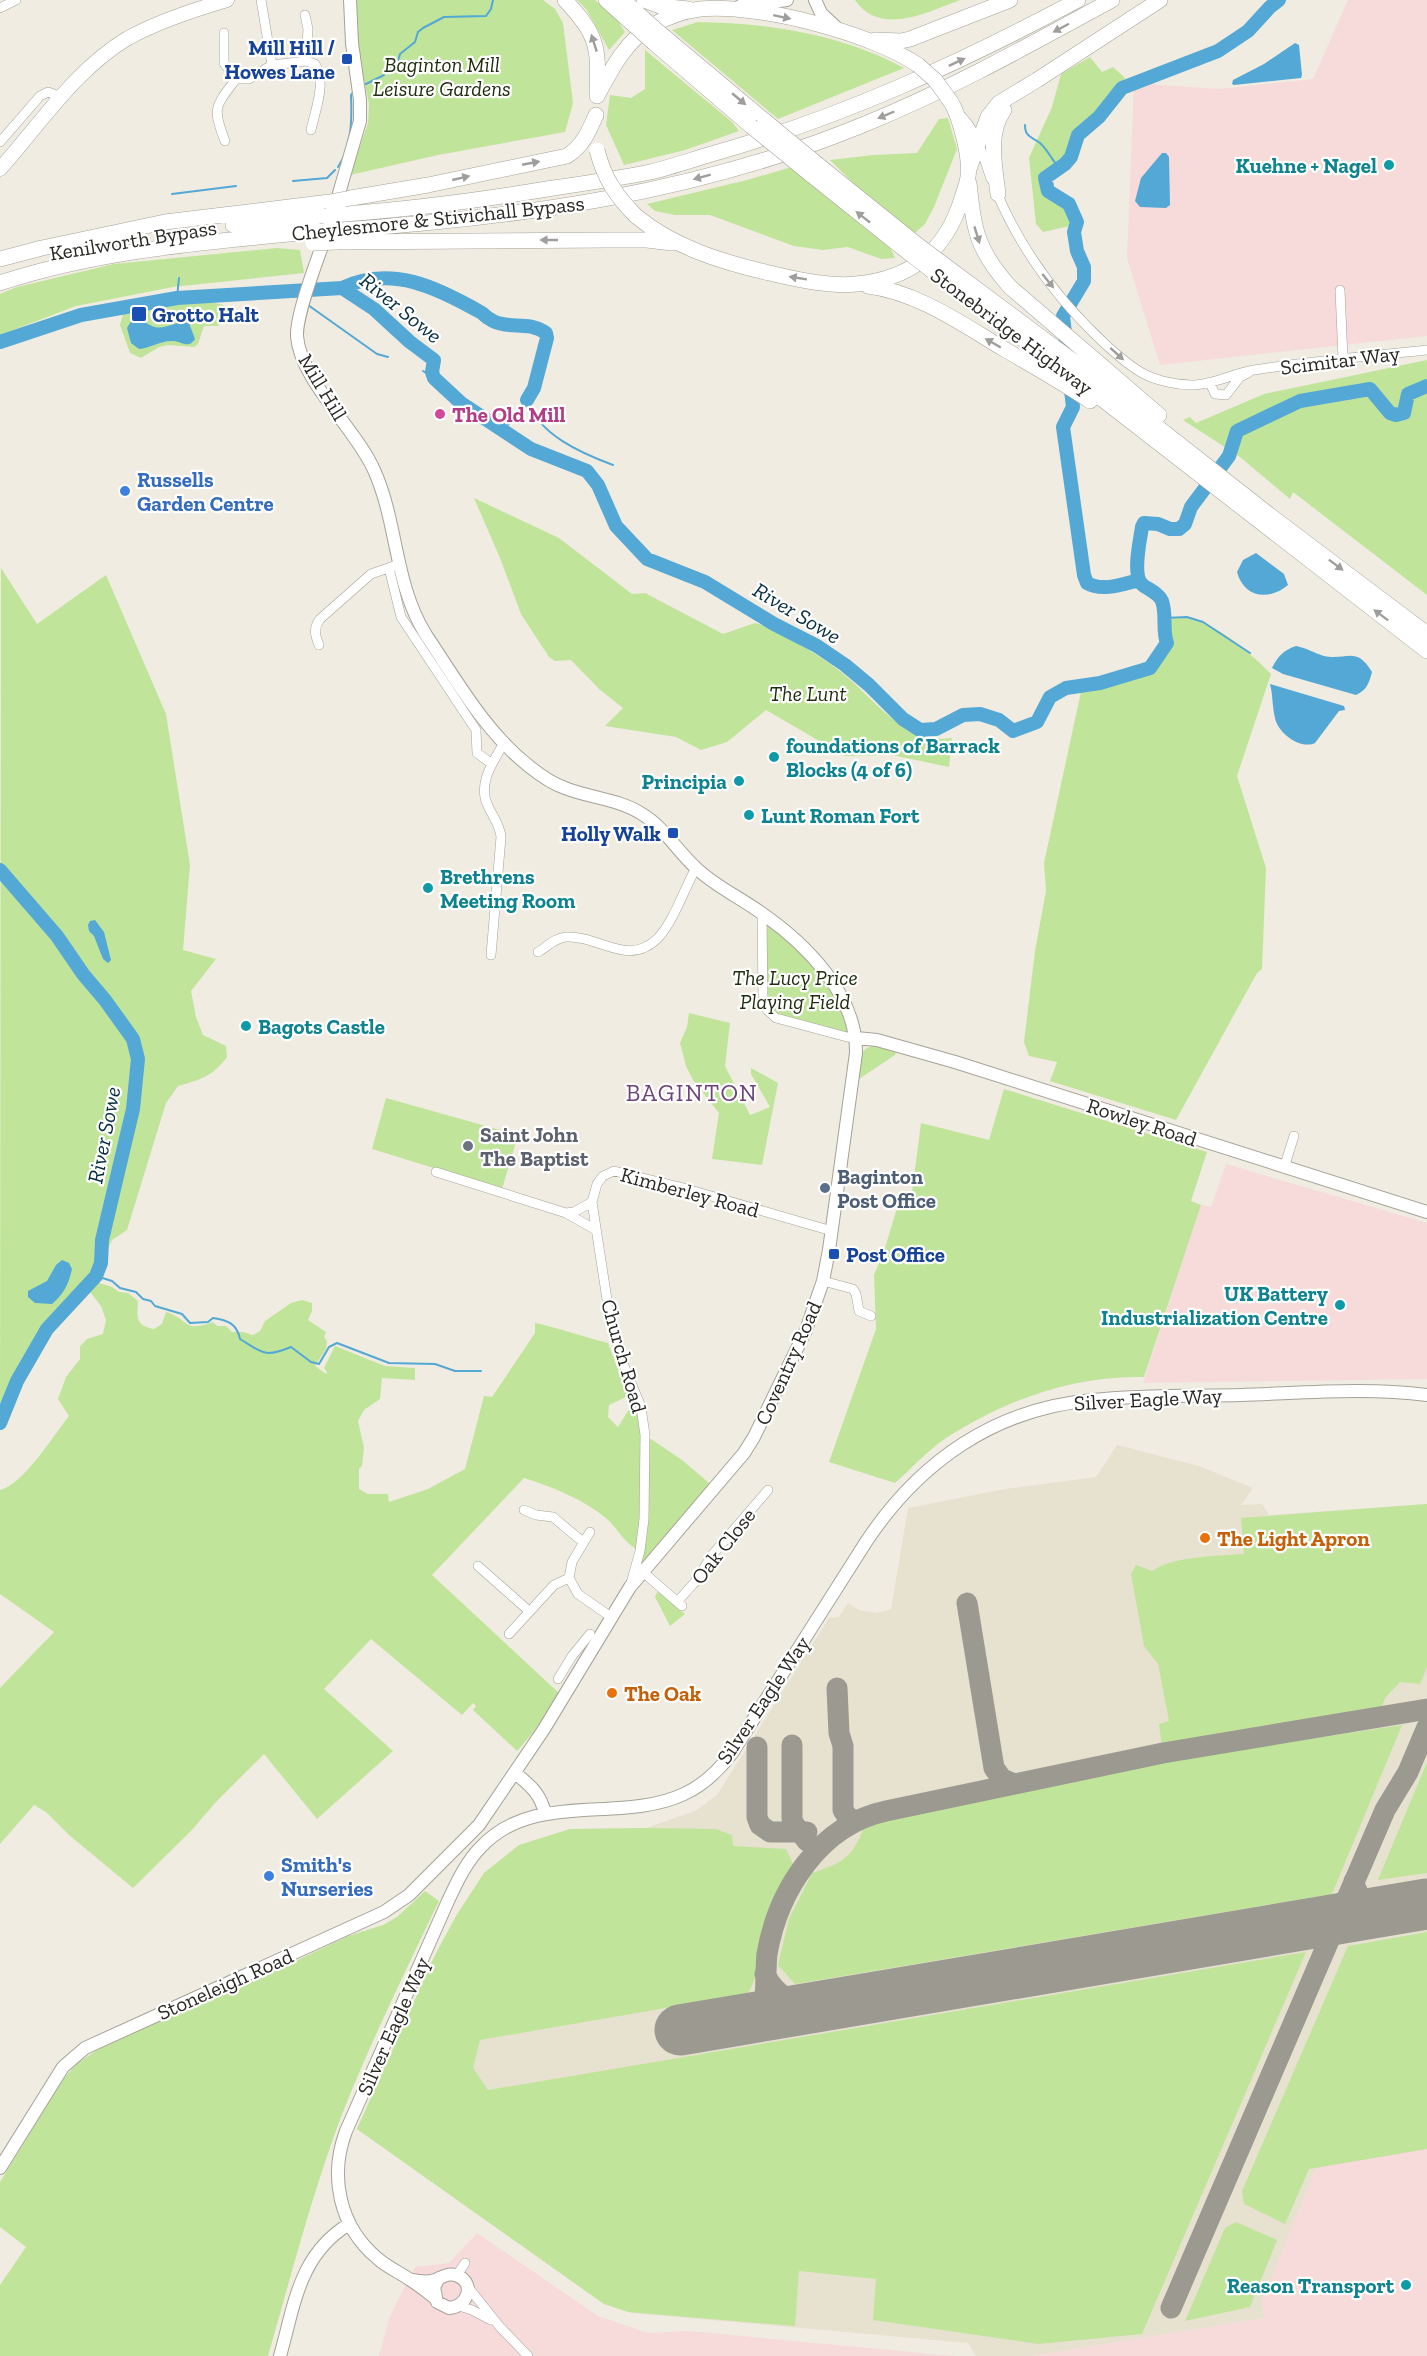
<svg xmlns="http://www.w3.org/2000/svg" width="1427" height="2356" font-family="'Zilla Slab',serif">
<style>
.built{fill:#e7e1d0}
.industrial{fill:#f6dbda}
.green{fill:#c1e49b}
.water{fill:#53a8d5}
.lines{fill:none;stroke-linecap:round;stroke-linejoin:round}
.stream{stroke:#53a8d5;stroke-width:2}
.river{stroke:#53a8d5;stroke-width:14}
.taxiway{stroke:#9c9991;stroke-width:21}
.runway{stroke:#9c9991;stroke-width:51}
.minor-casing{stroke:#a6a298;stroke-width:10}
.tertiary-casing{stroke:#a6a298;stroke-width:14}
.secondary-casing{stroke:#a6a298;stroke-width:15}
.trunk-casing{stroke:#a6a298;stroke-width:16}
.minor{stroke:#fff;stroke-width:9}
.tertiary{stroke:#fff;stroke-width:12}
.secondary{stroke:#fff;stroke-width:14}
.trunk{stroke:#fff;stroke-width:15}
.trunk-bridge-casing{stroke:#a6a298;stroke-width:16;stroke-linecap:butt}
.trunk-bridge{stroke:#fff;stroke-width:15}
.oneway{fill:#9f9e9c}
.transit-dot{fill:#1a4fb4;stroke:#fff;stroke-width:2}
.culture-dot{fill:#0f9aa8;stroke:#fff;stroke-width:2}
.hotel-dot{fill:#d1479c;stroke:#fff;stroke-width:2}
.shop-dot{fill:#3f7fe0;stroke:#fff;stroke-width:2}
.worship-dot{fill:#6b7280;stroke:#fff;stroke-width:2}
.service-dot{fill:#5c6f8a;stroke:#fff;stroke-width:2}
.food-dot{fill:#e8710a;stroke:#fff;stroke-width:2}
.labels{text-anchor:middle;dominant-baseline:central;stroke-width:4.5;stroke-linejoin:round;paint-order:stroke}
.transit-label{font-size:21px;font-weight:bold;fill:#164399;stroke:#fff;text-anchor:end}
.park-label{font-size:21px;font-style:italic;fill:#202e0f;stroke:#fff}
.culture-label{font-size:21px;font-weight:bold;fill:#0d838f;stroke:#fff;text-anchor:end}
.street-label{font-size:21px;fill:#292824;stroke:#fff}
.hotel-label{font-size:21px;font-weight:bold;fill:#b23c85;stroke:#fff;text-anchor:start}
.shop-label{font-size:21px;font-weight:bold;fill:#366cbe;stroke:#fff;text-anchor:start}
.worship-label{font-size:21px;font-weight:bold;fill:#5b616d;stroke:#fff;text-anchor:start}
.service-label{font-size:21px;font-weight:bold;fill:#4e5e75;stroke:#fff;text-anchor:start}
.food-label{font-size:21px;font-weight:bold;fill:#c56008;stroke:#fff;text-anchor:start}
.water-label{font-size:22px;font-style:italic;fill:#062e40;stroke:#fff}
.quarter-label{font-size:24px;letter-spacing:1.5px;fill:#6d4279;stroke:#fff}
</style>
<rect width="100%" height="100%" fill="#f0ece1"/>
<path class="built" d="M1117,1445l82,21 54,22 -12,17 21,-1 7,11 158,-11v642l-163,172 -232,38h-56l-8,-13 -336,-30 -28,-9 -247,-175 78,-173 21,-40 28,-43 35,-28 51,-16 76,-1 49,-17 22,-16 112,-177 10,-1 9,-14 11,7 18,3 14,-4 17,-101 97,-19 91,-12z"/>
<path class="industrial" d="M1348,0h79v336l-267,29 -33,-107 7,-175 85,6 94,-10z
M1226,1164l201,59v156l-284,4 58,-178 10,2z
M1427,2146v210h-395l232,-38 -2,-17 54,-133z
M477,2233l121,83 50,17 41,-2 265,25h-575l11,-40 25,-49 34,-4z"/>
<path class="green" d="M358,0h185l12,9 8,14 10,80 -8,29 -127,23 -88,20 18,-52 1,-19 -10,-50 -4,-52z
M577,0h18l23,21 7,11 -16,18 -23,-41z
M855,0h105c-32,12 -80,37 -105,0z
M698,22c70,1 143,12 206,46l-126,51 -106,-89z
M645,50l87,72 7,9 -54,19 -61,15 -18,-40 4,-30 21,3 14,-9z
M1090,57l12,15 11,-5 12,11 -4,7 -13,12 -18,23 -15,11 -5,8 1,11 -4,9 -26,15v14l7,9c14,3 19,12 25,25l-3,4 -27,6 -7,-8 -7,-66 23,-51 9,-33z
M948,118l9,31 -23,58 -9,17 -10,9 -56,-44 -29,-29 43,-5 44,-2 22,-34z
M792,167l99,82 4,9 -14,1 -33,-12 -25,3 -29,-4 -84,-31h-35l-20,-4 -8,-7 100,-24z
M277,248l23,2 4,23 -131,14 -97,19 -76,29v-41l17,-7 97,-23z
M211,302l13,3 -2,18 -5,3h-13l-6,18 -4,3 -26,-2 -9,2 -18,11 -11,-5 -10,-28 3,-11 50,-9z
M1427,360v235l-134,-103 -3,7 -50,-42 -57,-37 7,-3 6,6 68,-29z
M474,498l85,40 73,56 13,-1 78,41 32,-11 11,3c25,14 53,28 75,46 34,27 63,73 111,66l-3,29 -57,-12 -47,1 -79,-46 -39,32 -26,8 -25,-13 -71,-11 18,-18 -24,-19 -28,-29 -16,1 -6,-4 -28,-43 -21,-56z
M1,568l36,56 69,-49 60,139 24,151 -7,85 33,9 -25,32 5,26 7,18 23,11 1,11c-14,19 -27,23 -49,29l-12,17 -39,127 -15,10 -19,41 19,6 7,5 9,1 10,8c-1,15 -3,25 16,28l8,-5 4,-12c25,8 16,21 47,10l4,4h9l6,6h11l10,3 7,-4 5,-10 26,-18 11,-3 10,3v8l-4,9 18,12 -2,5 3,4 -1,8 -11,17 11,8 1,-2 -3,-4 11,-22 50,20 30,2v12l-33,-2 -2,21 -16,11 -6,11 6,27 -2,18 -3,3v20l9,5h20l1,8 39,-13 37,-20 19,-73 8,1 43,-64v-10c25,5 48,14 73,20l20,53 -19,9 -1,12 10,10 10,-16 9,-4 8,28 37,25 33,28 -85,99 9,-36c-17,-10 -19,-20 -32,-32 -24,-20 -54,-32 -83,-41l-92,97 128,119 -29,41 -14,16 -44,-41 3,-4 -3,-3 -11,12 -91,-76 -47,50 69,62 -76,68 -53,-65 -49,49 -24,28 -58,57 -64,-53 -23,-23 -12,-7 -34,39v-156l54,-56 -54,-38v-104c24,-6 53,-54 69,-74l-11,-17 8,-22 14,-18v-13l7,-7 16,-5 3,-14 -5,-14 -15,-19 -39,42 -30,52 -17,42z
M1187,617c33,9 60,33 84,57l-34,102 29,92 -4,101 -5,4 -81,147 -126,-39 7,-19 -28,-6 -5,-14 11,-91 11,-60 -2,-28 38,-176 53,-13 15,-6 17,-24 -4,-11 1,-15z
M769,924l42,38 28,40 9,29 -2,2 -68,-18 -11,-10 -1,-77z
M689,1013l41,10 -5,43 25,49 20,-8 -19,-33v-6l27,15 -16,82 -50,-6 7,-46 -26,-33 -7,-14 -6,-23 7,-16z
M875,1046l21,5 -1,4 -42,28c4,-15 4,-36 22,-37z
M1004,1089l203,63 -16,49 10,4 -57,172c-70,-2 -139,23 -198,61 -18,12 -35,31 -51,45l-66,-21 47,-133 -2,-54 11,-27 15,-50 11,2 10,-77 68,17z
M386,1098l132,37 -16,54 -130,-40z
M1427,1504v163l-7,17 -20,-2 -15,16 -4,11 -219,38 -3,-23 10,-3 -11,-57 -14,-18 -13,-72 5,-9 16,6c22,-15 65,-15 92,-17l-3,-36z
M657,1592l3,1 25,21 -15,12 -15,-29z
M1402,1725l-70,169 -537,90 -17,-19 11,-46 23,-46c28,-9 41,-15 51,-44l14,-8 287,-60z
M1427,1762v111l-49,7z
M646,1828l70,1 16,6 1,11 53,3 7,15c-13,24 -26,50 -33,77 -4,18 -1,38 -13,53l-267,46 -7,28 15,22 818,-138 -164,382 -103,10 -166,-24 3,-41 -77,-8 -4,55 -167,-14 -24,-8 -247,-175 78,-174 21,-39 28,-43 35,-28 51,-16z
M425,1891l14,10c-34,71 -69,142 -98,216 -29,77 -50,159 -73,239h-268v-71l26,-38 -26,-20v-45l62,-101 14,-17 27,-18 153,-66 92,-44 35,-11 14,-8z
M1427,1932v217l-118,20 -24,55 -41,-20 -2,-13 106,-245z
M1236,2222l41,18 -27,67 -65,14 40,-93z"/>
<path class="water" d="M1295,43l4,2 3,30 -1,3 -67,7 -2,-1 1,-4 31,-16z
M1162,153h4l3,4 1,48 -4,3 -26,-1 -5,-6 6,-23z
M138,316c5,3 7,7 12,9 14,8 25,-6 39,-2l6,16c-7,10 -11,3 -22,2 -11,-1 -23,7 -34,8l-8,-6 -4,-15 6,-10z
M1256,553l28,21 4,11c-19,16 -44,13 -51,-13l6,-12z
M1296,646c11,2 18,7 28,10 22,5 32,-11 48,16 -3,11 -5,18 -16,23l-73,-21 -11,-6c6,-12 12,-18 24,-22z
M1270,684l74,22 1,4 -6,1 -24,32c-15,7 -37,-10 -40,-25 -3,-12 -2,-23 -5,-34z
M95,920l9,12 7,28 -3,3 -5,-4 -9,-23 -5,-5 -1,-6 2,-4z
M62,1260l7,3 3,6c-3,14 -8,25 -20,35l-17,-1 -7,-6v-6l19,-10 9,-16z"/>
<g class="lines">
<path class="stream" d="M366,84l18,-9 2,-5 12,-9 2,-7 15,-12 3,-10 5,-4 21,-11 42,-1 5,-7 2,-9
M1025,125c0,13 8,12 15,18 7,6 13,18 19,25
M338,167c14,-20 14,-49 13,-72l3,-4
M293,181l34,-3 8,-8
M172,194l64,-8
M291,292l8,6
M177,298l2,-20
M308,305l69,49 11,3
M423,371l11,7
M527,400c12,35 54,53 86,65
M500,431l10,-8 17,-23
M1164,618l23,-1 16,5 47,31
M96,1276l16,5 8,7 16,4 7,7 8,2 4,5 27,8 8,9 18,-1 5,-4c15,2 24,6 27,21 23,14 24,19 51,8l20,15 8,2 10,-17 8,-4 52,20 46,1 20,7h26"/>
<path class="river" d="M342,288c49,-24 96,0 140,25 3,3 7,6 11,8 18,9 34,-1 53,12l1,5 -13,50 -7,12
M0,342l81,-27 96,-17 165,-10 32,21 36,33 24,18 -2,12 2,6 27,25 70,46 56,22 11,14 18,41 31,33 58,23 69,42 43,22 28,19 24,20 34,34 17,11 16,-1 27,-14 17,-1 19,6 14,11 24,-9 13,-25 16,-9 34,-5 50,-15 17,-25c-5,-13 0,-28 -5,-42 -3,-7 -12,-11 -18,-15 -13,-8 -4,-45 -2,-59l2,-4 14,1 12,5h9l6,-5 6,-17 38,-51 8,-25 63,-30 70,-12 20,24 6,2 8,-2 4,-19 19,-8
M1066,342l-3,-26 21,-35v-14l-7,-16 -3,-19 3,-10 -8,-18 -21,-13 -3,-13 20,-14 6,-7 7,-22 21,-18 23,-29 96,-37 30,-20 22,-24 9,-7
M1070,382l3,25 -10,20 21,148 3,8c15,9 36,1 52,-3
M0,870l57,66 26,38 22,26 28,39 5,20 -5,50 -31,131 -1,23 -5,13 -49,53 -30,52 -17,42"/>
<path class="taxiway" d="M967,1603l27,165 8,11 13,5
M837,1688l2,45 4,13v64l6,9 7,1
M792,1745v73l1,5 14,18
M757,1747v70l3,8 10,7h37
M1354,1881c3,21 21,28 39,28
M1312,1923l19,-8 13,-14
M765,1974c11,23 28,29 52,33
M750,2018l11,-7 3,-7c3,-16 1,-33 3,-50 11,-64 53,-129 119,-143l277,-58 264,-44
M1171,2308l214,-498 23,-38 19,-45"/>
<path class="runway" d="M680,2030l747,-126"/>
<g class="minor-casing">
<path id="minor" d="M261,0l11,65
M0,8l16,-8
M305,15l3,14 -2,32 9,3c12,18 0,47 -4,66
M224,33v30l12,16h13l23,-14 34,-4
M959,114c18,16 24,42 32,65
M225,141c-13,-34 -10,-34 11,-62
M0,142l40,-46 8,-4 13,5
M996,191c25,59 62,109 108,152 12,11 25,23 40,31 14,7 33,11 48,11 21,0 42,-12 62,-15 57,-9 115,-14 173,-20
M1340,290l3,69
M1210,383l5,11 11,1 14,-18 8,-4
M389,568l12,49 75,113 1,23 15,11
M319,645c-4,-10 -6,-17 1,-26l51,-45 23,-8
M762,913l1,87 4,10 9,8 71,19 9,1
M538,952c9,-5 16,-14 28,-15 33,-2 62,31 92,1 16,-17 26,-49 38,-70
M491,955l10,-118c-1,-12 -8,-20 -13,-31 -11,-22 5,-44 16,-63
M1284,1168l10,-32
M436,1172l130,41 30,17
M566,1213l8,-1 18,-10
M823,1281l30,8 3,5 3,17 12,5
M524,1510l12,5 17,2 30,25
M590,1532l-18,30 -3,16 9,16 33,23
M478,1566l51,45
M643,1572l39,34
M631,1583l9,-32 4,-32 1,-84 -4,-28 -19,-46 -14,-55 -16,-104 5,-18 6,-8 11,-5 66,16 152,44
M677,1602l18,-20 18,-28 55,-64
M509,1634l45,-49 15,-7
M558,1679l14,-23 18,-22
M457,2275l8,-12
M468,2287l32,40 28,29
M459,2306l13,4 19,10"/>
</g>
<g class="tertiary-casing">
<path id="tertiary" d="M815,0l6,13 17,16
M740,6l47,-6
M335,207l25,-86v-21l-8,-57 -2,-43
M856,1038l21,2 78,22 472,150
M515,1773c15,12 26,21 30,41
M0,2168l63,-101 22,-19 299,-136 25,-17 70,-70 65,-96 86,-142 114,-134 10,-16 52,-107 17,-49 6,-31 27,-197c1,-59 -51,-110 -96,-141 -21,-15 -45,-26 -64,-44 -19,-17 -32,-41 -54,-54 -23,-15 -52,-16 -77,-26 -12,-4 -25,-13 -35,-21 -44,-34 -73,-86 -104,-132 -32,-51 -28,-112 -52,-165 -18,-41 -74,-90 -77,-134 -1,-22 21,-78 29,-101
M412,2280c6,1 13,2 19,1 10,-2 17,-10 27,-5 18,8 9,31 -9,32l-12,-6 -3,-15 5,-9
M435,2298c-8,-6 -15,-12 -23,-17 -11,-8 -24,-13 -35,-23 -38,-32 -48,-82 -31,-127l102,-230c9,-19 18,-39 33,-54 53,-57 139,-23 203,-53 20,-9 35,-24 48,-41l134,-211c53,-80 128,-133 226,-142 49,-5 100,-4 149,-5 62,-2 125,-8 186,0
M280,2356c15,-53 19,-101 69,-132"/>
</g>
<g class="secondary-casing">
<path id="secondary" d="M0,169c40,-45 76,-100 128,-131 31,-17 65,-28 99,-38"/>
</g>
<g class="trunk-casing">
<path id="trunk" d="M565,0c32,35 34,45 32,92
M606,0l29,26
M623,0l21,19
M644,0l16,6 28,3
M661,34l104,87
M875,40l26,1 9,-2 100,-39
M654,43l97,83
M597,96c14,-26 29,-56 56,-71 14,-8 31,-14 47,-16 57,-6 171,24 218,56
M822,168l97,78
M969,169l19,-52 11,-14 38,-23 123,-80
M810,174l99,79
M969,183c5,48 8,67 41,104l149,128
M998,194c-3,-27 -11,-60 6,-84
M351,198l77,-13 139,-29c16,-10 22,-25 29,-41
M344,214c68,-5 136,-14 203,-25 34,-5 69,-10 103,-17 22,-5 44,-13 65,-19 128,-36 247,-91 363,-153
M636,216c37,31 86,46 133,57 27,6 59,14 87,11 55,-5 90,-33 106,-86 2,-7 5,-14 6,-21 3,-18 -8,-60 -17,-75
M233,225l92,-9
M339,230c180,-12 359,-37 526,-106 86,-35 166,-80 247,-124
M336,242l272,-2h39l25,3
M0,259l42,-11 123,-26 165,-20
M939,261l142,106 191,150 155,117
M930,269l154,116 343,266
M0,283c103,-34 212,-41 320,-52
M868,286c49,6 94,38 136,63 29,17 58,33 86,52"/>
</g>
<use href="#minor" class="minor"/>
<use href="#tertiary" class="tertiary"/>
<use href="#secondary" class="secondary"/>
<use href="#trunk" class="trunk"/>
<g class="trunk-bridge-casing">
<path id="trunk-bridge" d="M644,19l17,15
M635,26l19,17
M918,65l17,15 16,22
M765,121l57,47
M751,126l59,48
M597,150c7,28 19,46 39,66
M330,202l21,-4
M325,216l19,-2
M320,231l19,-1
M313,243l23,-1
M919,246l20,15
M909,253l21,16"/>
</g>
<use href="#trunk-bridge" class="trunk-bridge"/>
</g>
<defs><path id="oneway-solid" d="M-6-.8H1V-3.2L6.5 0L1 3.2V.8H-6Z" transform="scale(1.5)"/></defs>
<g class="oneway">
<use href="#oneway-solid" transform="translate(782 17) rotate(12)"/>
<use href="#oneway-solid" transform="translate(1061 28) rotate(152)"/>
<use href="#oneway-solid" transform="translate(594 43) rotate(-108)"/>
<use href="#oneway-solid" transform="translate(957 62) rotate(-25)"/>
<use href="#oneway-solid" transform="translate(739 99) rotate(40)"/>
<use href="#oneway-solid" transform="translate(886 115) rotate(157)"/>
<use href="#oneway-solid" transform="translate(531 163) rotate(-11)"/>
<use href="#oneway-solid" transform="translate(702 177) rotate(165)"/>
<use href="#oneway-solid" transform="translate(461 178) rotate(-13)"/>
<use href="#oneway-solid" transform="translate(863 217) rotate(-142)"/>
<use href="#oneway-solid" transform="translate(977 235) rotate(73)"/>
<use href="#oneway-solid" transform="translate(549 240) rotate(180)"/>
<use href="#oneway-solid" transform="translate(798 278) rotate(-171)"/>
<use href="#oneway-solid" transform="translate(1048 281) rotate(51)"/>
<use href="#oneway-solid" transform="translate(993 343) rotate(-150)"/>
<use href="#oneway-solid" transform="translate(1117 354) rotate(42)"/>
<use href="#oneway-solid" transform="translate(1336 565) rotate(37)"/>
<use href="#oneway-solid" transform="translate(1381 615) rotate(-143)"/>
</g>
<g class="transit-dot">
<rect x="341" y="53" width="12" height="12" rx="3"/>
<rect x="131" y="306" width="16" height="16" rx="3"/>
<rect x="667" y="827" width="12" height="12" rx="3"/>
<rect x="828" y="1248" width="12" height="12" rx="3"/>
</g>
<g class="culture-dot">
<circle cx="1389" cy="165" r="6"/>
<circle cx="774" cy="757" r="6"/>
<circle cx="739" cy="781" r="6"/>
<circle cx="749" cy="815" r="6"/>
<circle cx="428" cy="888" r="6"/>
<circle cx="246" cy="1026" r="6"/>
<circle cx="1340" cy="1305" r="6"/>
<circle cx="1406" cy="2285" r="6"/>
</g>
<circle class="hotel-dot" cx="440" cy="414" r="6"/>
<g class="shop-dot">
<circle cx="125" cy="491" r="6"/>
<circle cx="269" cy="1876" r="6"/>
</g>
<circle class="worship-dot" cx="468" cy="1146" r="6"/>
<circle class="service-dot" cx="825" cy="1188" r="6"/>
<g class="food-dot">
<circle cx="1205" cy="1538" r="6"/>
<circle cx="612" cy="1693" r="6"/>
</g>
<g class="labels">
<g class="transit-label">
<text x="335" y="47">Mill Hill /<tspan x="335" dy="24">Howes Lane</tspan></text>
<text x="152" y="314" text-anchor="start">Grotto Halt</text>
<text x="661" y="833">Holly Walk</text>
<text x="846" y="1254" text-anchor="start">Post Office</text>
</g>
<g class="park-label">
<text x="442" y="64">Baginton Mill<tspan x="442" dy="24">Leisure Gardens</tspan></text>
<text x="808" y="693">The Lunt</text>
<text x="795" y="977">The Lucy Price<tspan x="795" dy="24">Playing Field</tspan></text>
</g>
<g class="culture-label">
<text x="1377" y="165">Kuehne + Nagel</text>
<text x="786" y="745" text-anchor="start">foundations of Barrack<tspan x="786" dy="24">Blocks (4 of 6)</tspan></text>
<text x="727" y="781">Principia</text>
<text x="761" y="815" text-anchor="start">Lunt Roman Fort</text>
<text x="440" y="876" text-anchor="start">Brethrens<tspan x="440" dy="24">Meeting Room</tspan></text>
<text x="258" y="1026" text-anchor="start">Bagots Castle</text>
<text x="1328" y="1293">UK Battery<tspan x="1328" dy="24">Industrialization Centre</tspan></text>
<text x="1394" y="2285">Reason Transport</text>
</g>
<g class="street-label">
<text transform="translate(438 218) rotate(-6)">Cheylesmore &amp; Stivichall Bypass</text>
<text transform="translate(133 240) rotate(-9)">Kenilworth Bypass</text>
<text transform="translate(1012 331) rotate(37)">Stonebridge Highway</text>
<text transform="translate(1340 360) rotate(-7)">Scimitar Way</text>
<text transform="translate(323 387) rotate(59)">Mill Hill</text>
<text transform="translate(1142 1122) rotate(18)">Rowley Road</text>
<text transform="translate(690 1192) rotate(15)">Kimberley Road</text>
<text transform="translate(624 1356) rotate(74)">Church Road</text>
<text transform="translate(788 1363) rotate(-66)">Coventry Road</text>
<text transform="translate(1148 1399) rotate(-3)">Silver Eagle Way</text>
<text transform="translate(723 1546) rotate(-52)">Oak Close</text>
<text transform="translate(763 1700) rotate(-56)">Silver Eagle Way</text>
<text transform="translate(225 1984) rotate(-24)">Stoneleigh Road</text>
<text transform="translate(393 2026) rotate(-66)">Silver Eagle Way</text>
</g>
<g class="hotel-label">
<text x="452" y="414">The Old Mill</text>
</g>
<g class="shop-label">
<text x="137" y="479">Russells<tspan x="137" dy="24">Garden Centre</tspan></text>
<text x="281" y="1864">Smith's<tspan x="281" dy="24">Nurseries</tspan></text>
</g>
<g class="worship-label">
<text x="480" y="1134">Saint John<tspan x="480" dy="24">The Baptist</tspan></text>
</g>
<g class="service-label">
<text x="837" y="1176">Baginton<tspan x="837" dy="24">Post Office</tspan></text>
</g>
<g class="food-label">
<text x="1217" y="1538">The Light Apron</text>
<text x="624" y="1693">The Oak</text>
</g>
<g class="water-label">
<text transform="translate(401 308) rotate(39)">River Sowe</text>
<text transform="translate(797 613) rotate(31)">River Sowe</text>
<text transform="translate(104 1135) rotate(-79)">River Sowe</text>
</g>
<g class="quarter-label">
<text x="692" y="1092">BAGINTON</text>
</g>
</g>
</svg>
